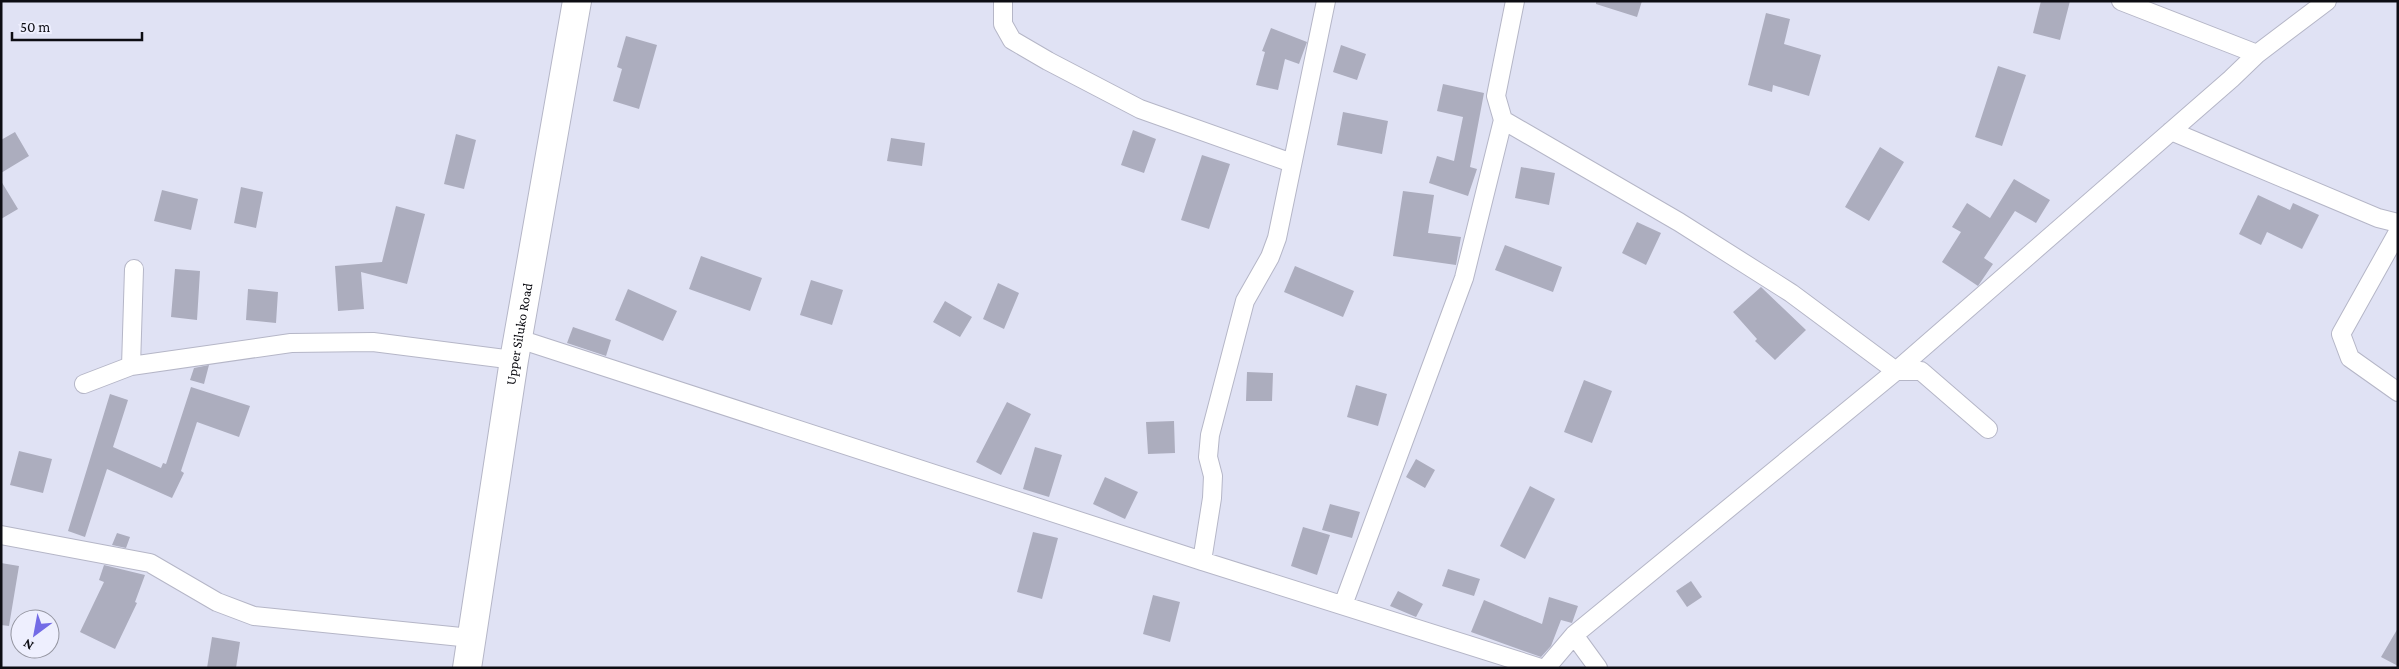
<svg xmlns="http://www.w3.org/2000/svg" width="2399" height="669" font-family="'Crimson Pro',serif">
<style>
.building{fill:#acadbe}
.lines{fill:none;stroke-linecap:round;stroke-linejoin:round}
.minor-casing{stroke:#b5b6c7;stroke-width:20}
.primary-casing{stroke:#b5b6c7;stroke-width:30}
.minor{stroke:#fff;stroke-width:18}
.primary{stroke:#fff;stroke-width:28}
.labels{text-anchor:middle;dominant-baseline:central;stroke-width:4.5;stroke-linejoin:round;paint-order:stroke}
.street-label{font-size:14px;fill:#0d0d13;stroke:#eeeffe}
</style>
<rect width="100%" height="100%" fill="#e0e2f4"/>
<path class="building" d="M1596,1h46l-5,16 -41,-13z
M2041,1h29l-10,39 -27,-7z
M1766,13l24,6 -6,25 37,11 -12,41 -36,-11 -1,7 -24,-7z
M1271,28l36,14 -8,22 -14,-5 -7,31 -22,-5 9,-33 -3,-1z
M626,36l31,9 -18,64 -26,-8 9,-32 -5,-2z
M1341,45l25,9 -9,26 -24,-8z
M1998,66l28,9 -24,71 -27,-9z
M1443,84l41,9 -14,74 7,2 -9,27 -39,-13 8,-27 17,5 9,-44 -26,-6z
M1343,112l45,9 -6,33 -45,-9z
M1133,130l23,9 -12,34 -23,-8z
M15,132l14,24 -28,17v-33z
M456,134l20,6 -12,49 -20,-5z
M891,138l34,5 -3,23 -35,-5z
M1880,147l24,15 -35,59 -24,-14z
M1202,155l28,9 -21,65 -28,-9z
M1521,167l34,6 -6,32 -34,-7z
M2014,179l36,21 -14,23 -21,-12 -31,47 9,6 -15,22 -36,-24 19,-30 -9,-5 15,-24 23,15z
M1,181l17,28 -17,10z
M241,187l22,5 -7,36 -22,-5z
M162,190l36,9 -7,31 -37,-9z
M1403,191l31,4 -6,38 33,4 -5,28 -63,-9z
M2258,195l32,15 3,-7 26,12 -17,34 -35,-17 -6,13 -22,-11z
M396,206l29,8 -18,70 -46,-12 3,37 -26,2 -3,-45 47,-4z
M1637,222l24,11 -15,32 -24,-12z
M1505,245l57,22 -9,25 -58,-22z
M701,256l61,22 -12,33 -61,-22z
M1295,266l59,25 -11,26 -59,-25z
M175,269l25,2 -3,49 -26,-3z
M811,280l32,10 -11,35 -32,-10z
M998,283l21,10 -15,36 -21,-10z
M1761,287l45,43 -31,30 -20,-19 2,-2 -24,-27z
M248,289l30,3 -2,31 -30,-3z
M628,289l49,22 -14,30 -48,-21z
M945,301l27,16 -12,20 -27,-15z
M573,327l38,13 -5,16 -39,-13z
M209,365l-5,19 -14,-4 4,-12z
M1247,372l26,1 -1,28h-26z
M1584,380l28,11 -20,52 -28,-11z
M1356,385l31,9 -9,32 -31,-9z
M191,387l59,19 -11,31 -42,-15 -16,49 3,2 -12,25 -65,-29 -22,68 -17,-6 42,-137 18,6 -15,47 48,21 2,-5 3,1z
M1007,402l24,12 -30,61 -25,-13z
M1174,421l1,32 -27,1 -2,-32z
M1035,447l27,8 -13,42 -26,-8z
M19,451l33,8 -9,34 -33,-8z
M1416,459l19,11 -10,18 -19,-11z
M1105,477l33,15 -13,27 -32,-15z
M1530,486l25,13 -30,60 -25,-13z
M1330,504l30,8 -8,26 -30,-8z
M1303,527l27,8 -13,40 -26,-9z
M1033,532l25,6 -16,61 -25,-7z
M117,533l13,4 -4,11 -14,-3z
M1,563l18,3 -10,60 -8,-1z
M104,565l41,10 -10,27 2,1 -22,46 -35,-17 24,-50 -5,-2z
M1448,569l32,10 -6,17 -32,-10z
M1691,581l11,16 -15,10 -11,-16z
M1398,591l25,13 -7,13 -26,-11z
M1153,595l27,7 -10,40 -27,-8z
M1549,597l29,9 -6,17 -11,-3 -10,26 -10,11 -70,-25 13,-32 58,24z
M2398,628v38l-17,-9z
M212,637l28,5 -4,26h-29z"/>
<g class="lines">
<g class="minor-casing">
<path id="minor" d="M1003,1v23l9,16 36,21 92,48 152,54
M1515,1l-19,95 7,24 176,102 112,71 105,78h25l67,58
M2121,1l136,53
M2171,131l207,87 20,5
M2398,232l-57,102 9,24 48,34
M519,339l683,222 339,107
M131,366l3,-97
M84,384l47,-18 160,-23 82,-1 141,18
M1,535l149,28 67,39 37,14 217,22
M1202,561l10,-63 1,-22 -5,-19 2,-22 35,-134 25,-44 7,-19 49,-237
M1343,605l121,-327 39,-158
M1574,635l24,33
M1546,668l28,-33 322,-264 335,-292 26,-25 70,-53"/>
</g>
<g class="primary-casing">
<g id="primary">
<path id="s1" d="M467,668l47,-308 63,-359"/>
</g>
</g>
<use href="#minor" class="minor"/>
<use href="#primary" class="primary"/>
</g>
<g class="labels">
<g class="street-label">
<text stroke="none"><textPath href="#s1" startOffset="338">Upper Siluko Road</textPath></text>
</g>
</g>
<rect width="2399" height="669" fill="none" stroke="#0d0d13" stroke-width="5"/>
<g transform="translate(35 634) rotate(212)"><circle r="24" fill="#eeeffe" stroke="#9495a0"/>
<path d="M0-4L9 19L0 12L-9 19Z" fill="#736be6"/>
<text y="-8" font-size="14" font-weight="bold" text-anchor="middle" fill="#0d0d13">N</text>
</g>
<path d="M12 32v8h130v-8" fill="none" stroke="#0d0d13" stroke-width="2.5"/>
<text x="20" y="32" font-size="15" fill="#0d0d13" stroke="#eeeffe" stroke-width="4" paint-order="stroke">50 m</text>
</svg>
